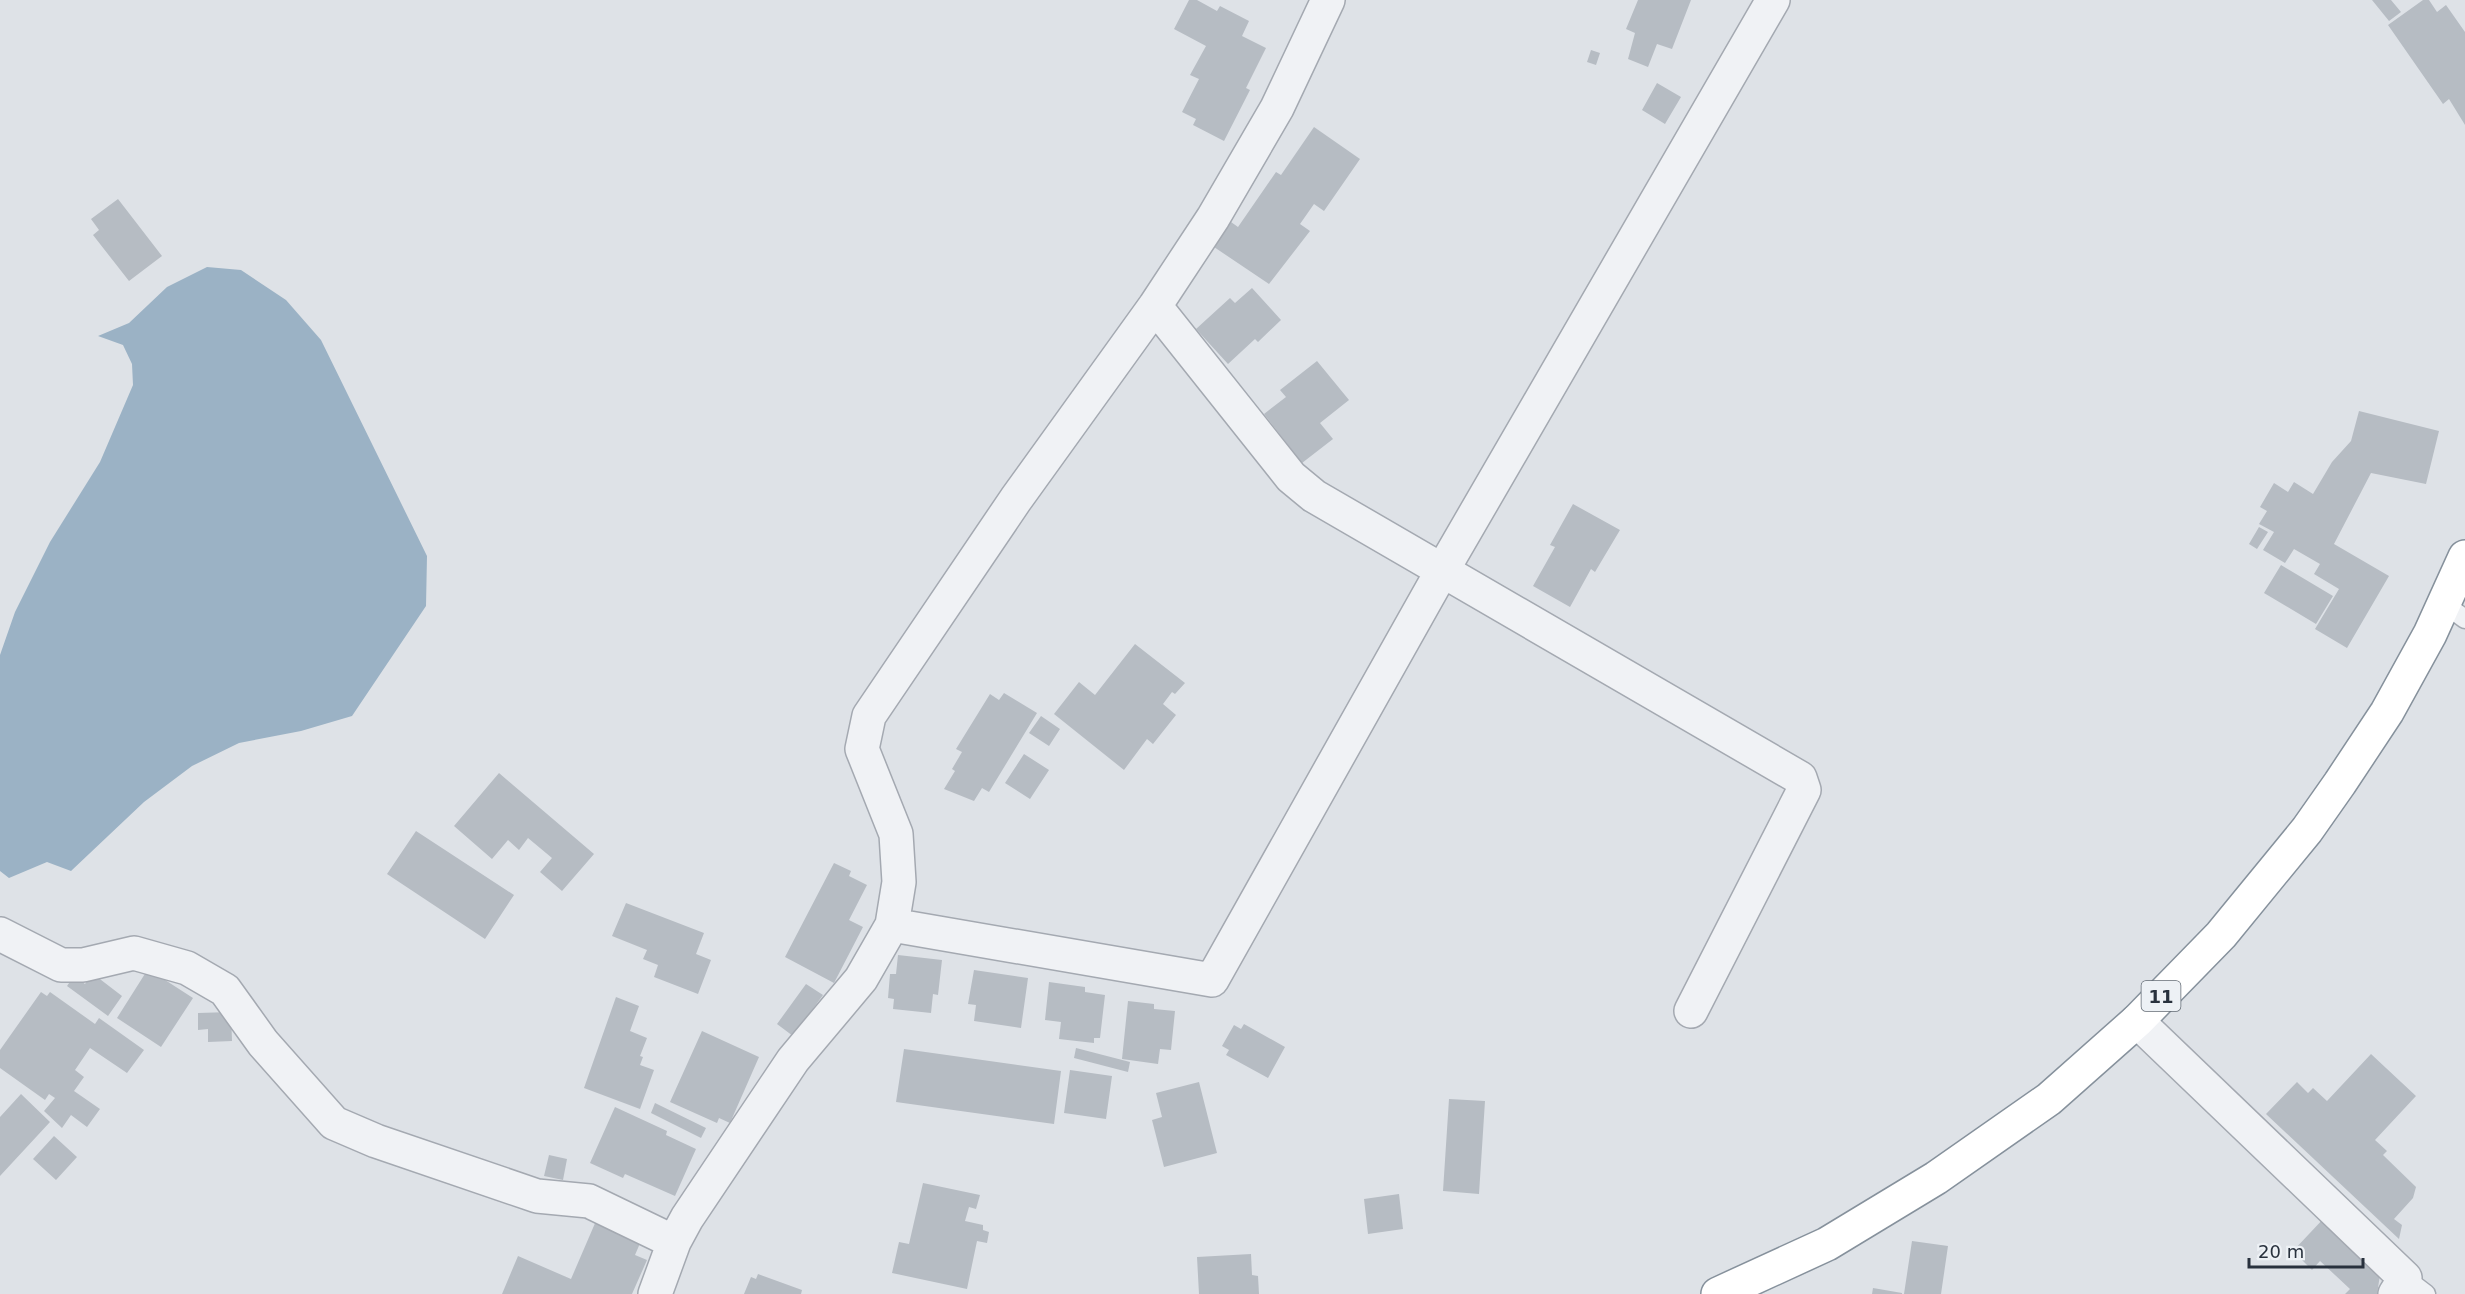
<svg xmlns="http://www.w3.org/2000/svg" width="2465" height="1294" font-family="'DejaVu Sans',sans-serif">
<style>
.water{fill:#9bb2c5}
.building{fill:#b6bcc3}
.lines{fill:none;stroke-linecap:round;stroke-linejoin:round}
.service-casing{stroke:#a4a9b1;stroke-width:21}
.minor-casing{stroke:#a4a9b1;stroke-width:36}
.trunk-casing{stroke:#86919c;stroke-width:36}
.service{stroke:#f0f2f5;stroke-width:18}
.minor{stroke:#f0f2f5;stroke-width:33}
.trunk{stroke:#fff;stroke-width:33}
.labels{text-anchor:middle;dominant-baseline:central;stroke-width:6;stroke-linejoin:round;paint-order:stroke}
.shield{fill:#edf1f5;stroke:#636b74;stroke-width:1.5}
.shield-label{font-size:18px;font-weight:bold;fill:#28313d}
</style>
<rect width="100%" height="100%" fill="#dee2e7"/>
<path class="water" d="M207,267l34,3 45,30 35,40 106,216 -1,50 -74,110 -51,15 -62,12 -47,23 -48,36 -73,69 -24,-9 -38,16 -9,-7v-216l15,-43 35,-70 50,-80 33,-77 -1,-21 -9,-19 -25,-9 31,-13 38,-36z"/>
<path class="building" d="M1189,0h8l20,11 3,-5 29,15 -7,15 24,12 -20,40 4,2 -26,51 -31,-16 3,-6 -14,-7 17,-33 -9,-4 16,-29 -32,-17z
M1638,0h53l-19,49 -15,-5 -9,23 -20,-8 7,-26 -9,-4z
M2372,0h19l10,12 -12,9z
M2423,0h6l8,12 9,-7 19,27v93l-16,-26 -6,5 -55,-79z
M1591,50l9,3 -4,12 -9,-3z
M1657,83l24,14 -16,27 -23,-14z
M1314,127l46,32 -36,52 -10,-7 -14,20 10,7 -41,53 -55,-37 17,-25 7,5 38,-55 5,3z
M118,199l44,57 -33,25 -36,-46 6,-5 -8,-11z
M1252,288l29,32 -23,22 -3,-3 -27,25 -32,-35 34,-31 5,5z
M1317,361l32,39 -29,23 13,16 -31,24 -38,-49 22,-17 -6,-7z
M2359,411l80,20 -13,53 -55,-11 -37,71 55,32 -42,72 -32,-19 24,-40 -25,-15 6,-10 -26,-15 -9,14 -22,-13 11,-18 -15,-8 8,-13 -7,-4 14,-24 14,9 6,-10 19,12 19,-32 19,-21z
M1573,504l47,26 -25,42 -4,-3 -21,38 -37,-21 22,-39 -5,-2z
M2259,527l9,5 -11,17 -8,-5z
M2281,565l52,31 -17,28 -52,-31z
M1135,644l50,39 -10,11 -3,-2 -9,12 13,11 -23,29 -6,-5 -23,31 -70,-56 25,-32 16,13z
M1004,693l33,20 -48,79 -7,-4 -8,13 -30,-12 11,-18 -3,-2 10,-17 -6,-3 34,-55 9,6z
M1041,716l19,13 -11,17 -20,-13z
M1024,754l25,16 -19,29 -25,-16z
M499,773l95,81 -32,37 -22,-19 12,-14 -24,-20 -9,12 -11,-10 -16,19 -38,-33z
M416,831l98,64 -29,44 -98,-65z
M834,863l17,8 -2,5 18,9 -18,35 14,7 -29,56 -49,-26z
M626,903l78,30 -8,21 15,6 -13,34 -44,-17 4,-12 -15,-6 4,-9 -35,-14z
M898,955l44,5 -4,35 -5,-1 -2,19 -38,-4 1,-10 -6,-1 2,-24h6z
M148,969l45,29 -32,49 -44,-29z
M974,970l54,8 -7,50 -47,-7 2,-16 -8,-1z
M92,973l30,23 -14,20 -41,-30 7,-10 11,8z
M1049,982l36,5v5l20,3 -5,43h-6v5l-35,-4 2,-17 -16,-2z
M806,984l17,11 -30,41 -16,-12z
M41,992l6,4 3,-4 45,32 4,-6 45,32 -17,23 -37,-25 -15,22 9,7 -10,14 26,18 -13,18 -16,-12 -9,13 -18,-17 11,-13 -6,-4 -4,6 -45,-32v-18z
M616,997l23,9 -9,25 17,7 -7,18 3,1 -3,8 14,5 -14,39 -56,-21z
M1128,1001l26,3v5l21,2 -4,39 -11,-1 -2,15 -36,-5z
M231,1012l1,29 -24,1v-13l-10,1v-17z
M1244,1024l41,23 -17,31 -42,-23 3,-5 -7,-4 12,-21 7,4z
M702,1031l57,26 -29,66 -11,-5 -2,5 -47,-21z
M1076,1048l54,14 -2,10 -54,-14z
M904,1049l157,22 -7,53 -158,-22z
M2371,1054l45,42 -41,44 12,11 -4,4 33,32 -3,11 -19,21 8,6 -3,14 -133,-125 31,-32 11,11 5,-5 14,13z
M1070,1070l42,6 -6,43 -42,-6z
M1199,1082l18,71 -53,14 -12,-47 10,-3 -6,-24z
M21,1094l29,28 -50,54v-59z
M1449,1099l36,2 -6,93 -36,-3z
M655,1103l51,25 -5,10 -50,-25z
M615,1107l52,24 -1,4 30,14 -21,47 -50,-22 -2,4 -33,-15z
M54,1136l23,21 -21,23 -23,-21z
M549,1155l18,4 -4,21 -19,-4z
M923,1183l57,12 -4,14 -7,-2 -4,14 18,4v5l6,2 -2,11 -10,-2 -10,48 -75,-16 7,-31 10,2z
M1399,1194l4,35 -35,5 -4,-35z
M599,1214l45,20 -9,21 12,5 -15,34h-130l16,-38 53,23z
M2325,1217l55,58 -3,19h-32l5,-5 -30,-28 -8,9 -19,-19z
M1912,1241l36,5 -7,48h-37z
M1251,1254l1,21 6,1 1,18h-60l-2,-37z
M758,1274l44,16 -1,4h-57l7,-17 5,2z
M1873,1288l29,5v1h-30z"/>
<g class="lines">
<g class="service-casing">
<path id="service" d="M2443,603l22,16
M2405,1278l21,16"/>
</g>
<g class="minor-casing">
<path id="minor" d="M1155,306l136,171 23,19 486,282 4,12 -113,221
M892,925l320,55 230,-409 331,-571
M0,934l61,31h22l51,-12 53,15 38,22 38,53 71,80 42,18 161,55 52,5 85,41
M2137,1021l268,257 -10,16
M655,1294l19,-52 13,-24 106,-158 68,-81 31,-54 7,-43 -3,-48 -34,-85 7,-33 147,-217 139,-193 58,-88 64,-110 51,-108"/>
</g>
<g class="trunk-casing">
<path id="trunk" d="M1718,1294l109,-50 109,-66 113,-79 88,-78 84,-86 86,-105 33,-47 47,-71 43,-78 35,-77"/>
</g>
<use href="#service" class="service"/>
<use href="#minor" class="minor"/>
<use href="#trunk" class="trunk"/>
</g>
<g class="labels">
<rect class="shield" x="2141.5" y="981" width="39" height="30" rx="4.5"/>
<g class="shield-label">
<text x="2161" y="996">11</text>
</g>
</g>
<path d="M2249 1258v9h114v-9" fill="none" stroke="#28313d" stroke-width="3"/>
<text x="2258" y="1258" font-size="18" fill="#28313d" stroke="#edf1f5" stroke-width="4.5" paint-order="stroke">20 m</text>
</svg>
